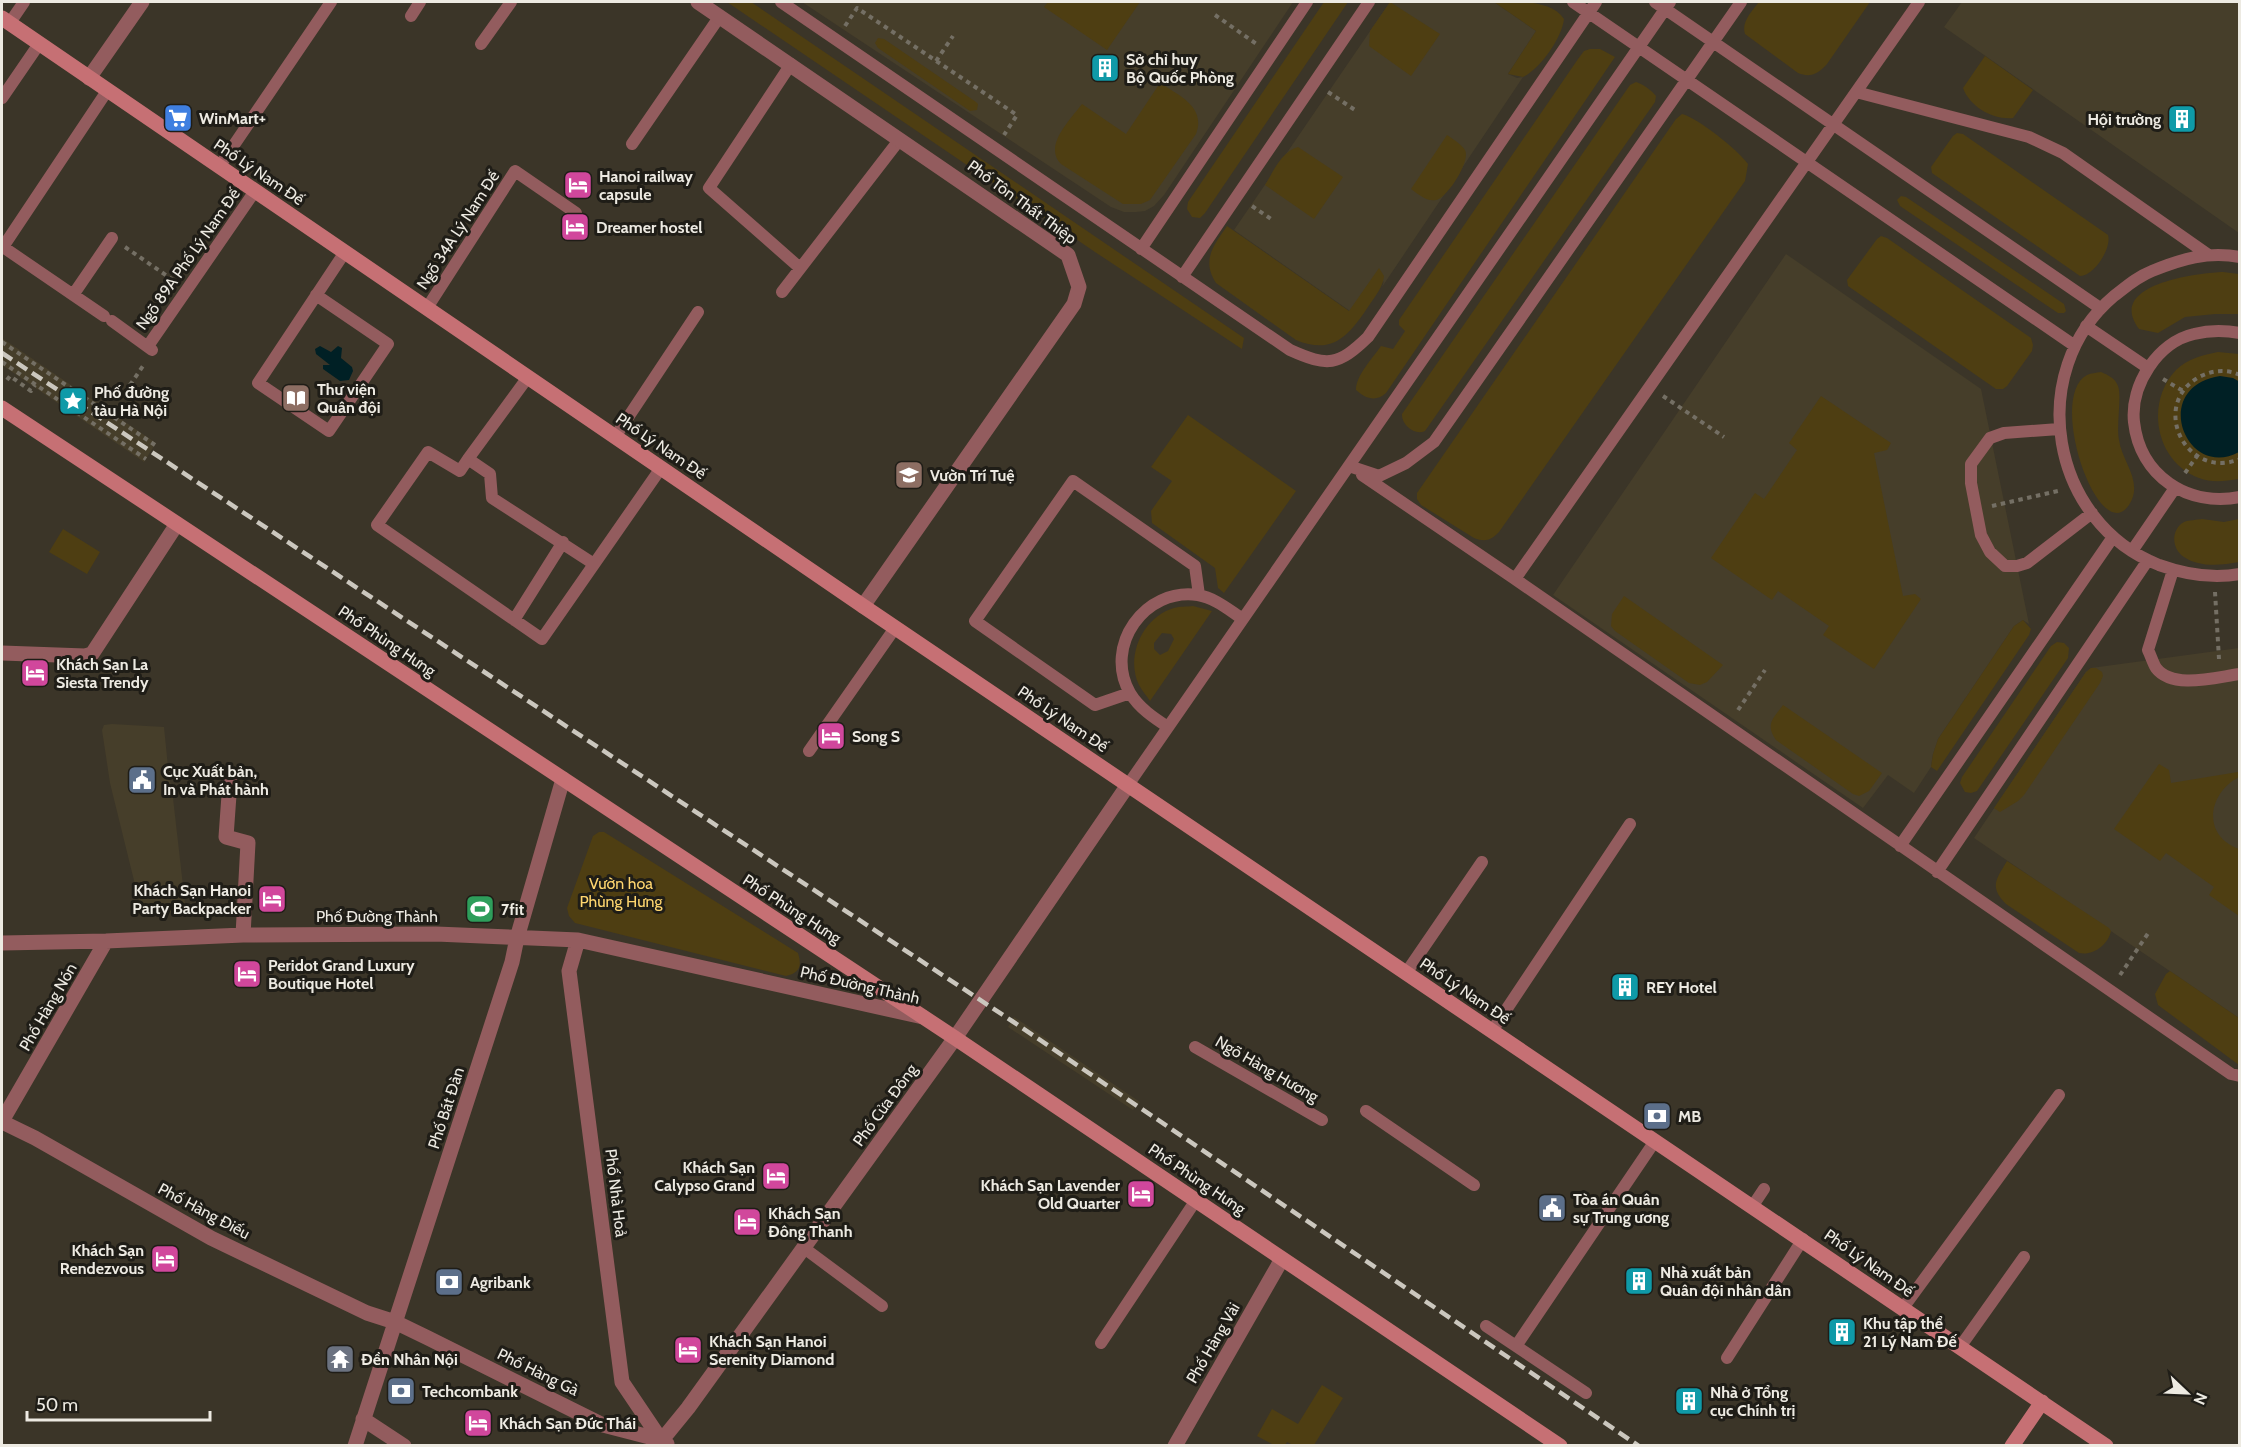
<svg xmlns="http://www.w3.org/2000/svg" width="2241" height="1447" font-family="Cabin,sans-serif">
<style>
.built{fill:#463e2a}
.green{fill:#4e3e12;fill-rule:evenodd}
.water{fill:#002025}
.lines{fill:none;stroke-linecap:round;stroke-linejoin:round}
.path{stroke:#746f64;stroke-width:4;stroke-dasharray:4.5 4.5;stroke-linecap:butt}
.lane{stroke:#935c5e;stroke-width:12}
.street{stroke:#935c5e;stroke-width:15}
.secondary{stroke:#c67074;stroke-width:15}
.rail{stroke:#cbc7be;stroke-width:4.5;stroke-dasharray:12 6;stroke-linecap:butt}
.labels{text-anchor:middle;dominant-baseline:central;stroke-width:6;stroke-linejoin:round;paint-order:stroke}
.poi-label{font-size:16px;font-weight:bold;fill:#edeae2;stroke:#1f1d17;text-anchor:start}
.street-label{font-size:16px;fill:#edeae2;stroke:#1f1d17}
.park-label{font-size:16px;fill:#ffd66f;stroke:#1f1d17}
</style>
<rect width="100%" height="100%" fill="#3b3528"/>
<path class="built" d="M802,2h491l-129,193 -10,11 -9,5 -9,1h-12l-13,-5z
M1390,2h104l42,29 -28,43 9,4 6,-1 -61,91 -80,119 2,-6 -34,30 -116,-81z
M1962,2h277v231l-295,-206z
M1786,254l195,135 48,235 -6,-4 -9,6 -76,113 -5,15 -2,13 -17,26 -26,-18 -25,33 -310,-213z
M2,338l154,105 -12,19 -142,-97z
M2239,648v370l-265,-180 112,-166 5,-4z
M112,724l52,3 5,50 5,20 -1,1 13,114 -44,1 -32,-130 -8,-53 2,-5z
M1014,1017l126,85 -7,8 -125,-83z"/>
<path class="green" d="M727,2h24l493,336 -2,11 -147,-97z
M1048,2h92l-33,48 -63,-43z
M1324,2h24l-143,211 -5,5 -8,-1 -5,-8 1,-7z
M1390,2l50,32 -29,42 -42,-30 1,-15z
M1494,2c22,-1 58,-2 70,17 -2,19 -24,50 -41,58l-15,-3 28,-43z
M1759,2h111l-43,62c-9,10 -17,14 -29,9l-53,-39c-4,-12 7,-23 14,-32z
M878,38l6,1 92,63 2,2 -1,6 -7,1 -92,-63 -3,-5z
M1590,49h10l15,8 -229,336c-10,9 -20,6 -30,-3 0,-15 17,-32 25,-44l12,3 12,-18 -6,-6v-5l179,-261 6,-8z
M1985,56l48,34 -20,28c-20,2 -43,-11 -50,-30z
M1636,82c7,2 15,8 20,14l-1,6 -230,329c-10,5 -24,-6 -23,-17l228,-329z
M1160,83c20,13 46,24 36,51l-46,66 -9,4h-18l-62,-40c-18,-18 9,-44 21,-60l44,30z
M1682,114c16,4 56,36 66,50l-3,17 -246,351c-9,9 -14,10 -25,6l-53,-33 -4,-6v-6l259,-374z
M1957,133l6,1 145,101c4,13 -14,41 -28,41l-148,-103 -1,-6 22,-31z
M1447,135c6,4 14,9 18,15 6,11 -18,48 -29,50 -9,2 -18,-6 -25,-11z
M1298,147l45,30 -29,42 -49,-34c8,-13 17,-34 33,-38z
M1901,196l5,1 158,107 2,7 -2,2h-6l-158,-107 -3,-6z
M1227,226l122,85 30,-43 5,8c-1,11 -8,19 -14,28 -20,30 -36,52 -74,36l-80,-57c-15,-23 -2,-38 11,-57z
M1881,236l6,2 144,100 2,7 -1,6 -25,35 -4,3h-7l-148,-103 -1,-6 30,-41z
M2223,272l16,2v40h-24l-30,3 -27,16 -19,-4c-34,-45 59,-56 84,-57z
M2218,352l21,2v125c-14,2 -27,4 -40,-1 -44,-16 -54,-76 -23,-108 11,-11 27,-15 42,-18z
M2101,372c7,3 14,6 17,14 4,11 -2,39 1,54 3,22 25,42 10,65 -30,44 -83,-108 -42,-130 4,-2 9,-2 14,-3z
M1821,396l70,47 -4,7 -13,3 29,143 12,-2 6,5 -47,70 -51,-34 6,-9 -51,-35 -6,9 -61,-42 44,-65 9,6 33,-49 -8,-7z
M1188,415l108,76 -72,102 -6,-5 -3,-20 -63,-45 -1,-12 21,-30 -21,-14z
M2202,519l22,3 15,-3v43c-17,3 -39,6 -55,-5 -12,-7 -14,-27 0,-35 5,-2 13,-2 18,-3z
M63,529l37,23 -13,22 -38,-22z
M1624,596l99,69 -16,17 -7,3 -11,-2 -74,-52 -4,-5 1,-12z
M1193,606l19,5 -62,90c-3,-5 -8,-10 -11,-16 -14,-29 4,-68 35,-77 6,-2 13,-1 19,-2zM1162,633l9,1 3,5 -6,12 -8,4 -6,-6v-6z
M2023,620l8,9 -2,6 -92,136 -6,-4 2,-13 5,-15 76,-113z
M2057,642l7,1 5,5 -1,10 -91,133 -6,2 -6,-1 -5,-9 2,-6 89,-131z
M2091,668h5l6,4 1,4 -3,7 -76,112 -6,6 -18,11 -6,-4 92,-136z
M1783,705l99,68 -13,18 -10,5 -6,-2 -77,-54c-11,-16 -3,-21 7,-35z
M2159,764l10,6 2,13 67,-11 1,5c-32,17 -37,59 0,72v67l-30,-21 5,-8 -48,-34 -6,8 -46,-32z
M599,832h5l194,121c4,13 2,20 -12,23l-211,-53 -6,-7 -2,-8 26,-72z
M2007,861l102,67 2,3c-3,14 -18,25 -32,22l-73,-49c-17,-18 -10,-24 1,-43z
M2170,971l69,47v47l-81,-60 -3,-11 11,-20z
M1322,1385l21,13 -29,47h-21l-6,-3 -2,3h-11l-17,-9 15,-27 26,15z"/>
<path class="water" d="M320,346l11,6 7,-6 4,2 -1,10 11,9 1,4 -4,9 -9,1 -17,-12v-4h7l-14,-11 -1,-5z
M2220,376l13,2 7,4 -1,70c-53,29 -90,-65 -19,-76z"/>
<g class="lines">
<path class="path" d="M1215,15l43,30
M845,26l12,-18 160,107 -13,20
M936,61l17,-25
M1328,92l27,18
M1252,206l19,13
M125,247l48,33
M2,342l153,103
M2,362l144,97
M2240,375c-13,-6 -28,-5 -41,2 -50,28 -13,104 41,82
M2163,379l20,12
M7,380l3,-4 21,15 4,-6
M130,385l15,-22
M1663,396l61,41
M2185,473l12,-17
M1992,506l66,-15
M2215,592l4,67
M1738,710l27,-40
M2120,975l29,-43"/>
<path class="lane" d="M781,2l509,348c38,17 48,16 78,-13l228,-335
M1573,2l502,344
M1655,2l445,306
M1919,2l-404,577 716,495 9,2
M411,16l9,-14
M9,24l15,-22
M481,44l30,-42
M791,64l-82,124 91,80
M1856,92l173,45 34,16 144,101
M2,98l37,-54
M632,144l88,-128
M219,167l112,-165
M1141,249l166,-247
M2240,257c-32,-6 -59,2 -88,14 -15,6 -25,15 -38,25 -90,76 -64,226 45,269 25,9 54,14 81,9
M1182,277l187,-275
M782,292l118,-153
M73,295l39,-57
M316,295l72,49 -59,87 -71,-48 87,-131
M427,308l88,-137 61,42
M104,316l-101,-69 104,-156
M112,321l40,29
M2086,326l62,42
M2240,333c-17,-3 -30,-3 -46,1 -36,8 -64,51 -60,88 6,54 53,85 106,75
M148,346l107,-155
M2059,429l-55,4 -14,5 -19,26v19l10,52 9,17 15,14h12l10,-3 65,-50
M615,437l83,-125
M468,459l60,-82
M1349,466l30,10 27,-13 28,-21 307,-440
M1362,475l153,104
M2132,551l43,-63
M594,564l-102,-66 -2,-24 -22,-15 -8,12 -32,-19 -51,73 165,114 119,-171
M2173,570l-25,80c3,6 5,13 8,18 17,22 60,9 84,6
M514,620l49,-78
M1130,693l-35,12 -120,-84 98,-140 122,85 4,29
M1168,727c-14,-9 -29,-19 -38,-34 -27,-47 15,-106 68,-98 17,3 31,15 45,24
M809,751l86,-123
M1128,785l542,-783
M1900,846l213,-309
M1937,872l211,-312
M1406,973l76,-111
M1492,1031l138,-207
M1195,1047l127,73
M1366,1111l108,74
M1752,1207l12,-18
M804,1248l78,58
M1903,1308l156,-213
M1486,1326l100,67
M1101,1343l95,-143
M1516,1346l139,-205
M1960,1347l64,-90
M1727,1358l76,-119"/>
<path class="street" d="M698,2l370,253 11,32 -5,17 -211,302
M89,78l53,-76
M2,653l83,3 7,-2 85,-130
M230,781l-4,56 22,6 -5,92
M578,940l-9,31 53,411 39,58
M2,943l104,-2 137,-6 193,-1 142,6 345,77
M2,1121l104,-180
M2,1122l33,16 176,100 156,75 28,9 33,16 175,87 58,15 6,4
M363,1419l41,27
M355,1446l157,-484 5,-24 46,-159
M657,1446l31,-38 267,-370 173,-253
M1175,1446l107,-187"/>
<path class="secondary" d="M2,18l861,588 1243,840
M2,408l953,630 605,408
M2012,1446l30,-44"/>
<path class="rail" d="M2,353l1010,668 627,425"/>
</g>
<defs>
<g id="building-square" transform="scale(1.5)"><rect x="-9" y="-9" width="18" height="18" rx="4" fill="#0f9aa8" stroke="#1f1d17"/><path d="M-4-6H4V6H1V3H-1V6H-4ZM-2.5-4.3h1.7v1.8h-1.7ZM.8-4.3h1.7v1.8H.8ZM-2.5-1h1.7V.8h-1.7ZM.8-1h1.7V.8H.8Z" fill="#fff"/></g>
<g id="supermarket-square" transform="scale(1.5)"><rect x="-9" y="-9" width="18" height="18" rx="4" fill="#3f7fe0" stroke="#1f1d17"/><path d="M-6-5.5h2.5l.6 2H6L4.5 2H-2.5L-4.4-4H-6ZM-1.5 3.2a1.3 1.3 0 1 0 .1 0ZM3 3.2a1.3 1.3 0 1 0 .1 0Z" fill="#fff"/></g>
<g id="hotel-square" transform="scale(1.5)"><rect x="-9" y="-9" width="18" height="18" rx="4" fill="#d1479c" stroke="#1f1d17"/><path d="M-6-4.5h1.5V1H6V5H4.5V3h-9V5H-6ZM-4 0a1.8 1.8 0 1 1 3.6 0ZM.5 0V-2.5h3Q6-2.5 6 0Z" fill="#fff"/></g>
<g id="library-square" transform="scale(1.5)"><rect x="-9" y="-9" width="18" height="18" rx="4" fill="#8d6e63" stroke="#1f1d17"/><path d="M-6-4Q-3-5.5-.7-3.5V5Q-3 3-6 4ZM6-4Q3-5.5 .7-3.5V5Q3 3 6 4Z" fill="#fff"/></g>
<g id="sight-square" transform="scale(1.5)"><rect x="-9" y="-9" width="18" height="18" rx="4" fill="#0f9aa8" stroke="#1f1d17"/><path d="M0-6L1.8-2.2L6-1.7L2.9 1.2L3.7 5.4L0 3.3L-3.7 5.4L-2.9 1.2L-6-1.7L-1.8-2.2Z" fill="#fff"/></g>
<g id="school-square" transform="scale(1.5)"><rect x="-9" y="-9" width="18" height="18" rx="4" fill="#8d6e63" stroke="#1f1d17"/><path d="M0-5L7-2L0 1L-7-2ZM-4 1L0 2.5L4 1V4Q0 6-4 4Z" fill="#fff"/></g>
<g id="civic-square" transform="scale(1.5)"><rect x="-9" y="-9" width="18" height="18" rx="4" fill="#5c6f8a" stroke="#1f1d17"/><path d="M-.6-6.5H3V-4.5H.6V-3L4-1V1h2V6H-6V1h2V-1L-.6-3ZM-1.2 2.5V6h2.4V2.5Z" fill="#fff"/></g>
<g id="stadium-square" transform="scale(1.5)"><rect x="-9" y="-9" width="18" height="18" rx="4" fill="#2e9e5b" stroke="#1f1d17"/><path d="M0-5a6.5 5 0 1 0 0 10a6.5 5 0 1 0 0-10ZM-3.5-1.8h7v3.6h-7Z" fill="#fff"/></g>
<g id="bank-square" transform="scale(1.5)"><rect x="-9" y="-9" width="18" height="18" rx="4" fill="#5c6f8a" stroke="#1f1d17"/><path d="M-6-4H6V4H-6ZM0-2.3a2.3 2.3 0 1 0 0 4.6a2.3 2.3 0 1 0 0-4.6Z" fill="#fff"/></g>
<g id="temple-square" transform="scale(1.5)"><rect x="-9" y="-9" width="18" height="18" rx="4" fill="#6b7280" stroke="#1f1d17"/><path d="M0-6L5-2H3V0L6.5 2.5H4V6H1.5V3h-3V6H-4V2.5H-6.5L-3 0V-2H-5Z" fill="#fff"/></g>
</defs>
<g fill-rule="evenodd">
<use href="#building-square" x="1105" y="68"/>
<use href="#supermarket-square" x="178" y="118"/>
<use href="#building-square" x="2182" y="119"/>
<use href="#hotel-square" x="578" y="185"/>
<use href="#hotel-square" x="575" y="227"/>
<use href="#library-square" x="296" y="398"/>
<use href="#sight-square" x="73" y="401"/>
<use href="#school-square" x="909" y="475"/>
<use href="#hotel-square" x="35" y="673"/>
<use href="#hotel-square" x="831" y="736"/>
<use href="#civic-square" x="142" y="780"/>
<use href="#hotel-square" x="272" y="899"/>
<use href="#stadium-square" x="480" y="909"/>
<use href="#hotel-square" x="247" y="974"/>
<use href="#building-square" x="1625" y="987"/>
<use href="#bank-square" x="1657" y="1116"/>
<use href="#hotel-square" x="776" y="1176"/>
<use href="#hotel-square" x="1141" y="1194"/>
<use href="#civic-square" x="1552" y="1208"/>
<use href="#hotel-square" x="747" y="1222"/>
<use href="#hotel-square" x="165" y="1259"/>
<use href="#building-square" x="1639" y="1281"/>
<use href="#bank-square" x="449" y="1282"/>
<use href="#building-square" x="1842" y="1332"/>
<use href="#hotel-square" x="688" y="1350"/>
<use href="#temple-square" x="340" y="1359"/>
<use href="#bank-square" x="401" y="1391"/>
<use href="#building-square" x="1689" y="1401"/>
<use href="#hotel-square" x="478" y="1423"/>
</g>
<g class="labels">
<g class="poi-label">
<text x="1126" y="59">Sở chỉ huy<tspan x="1126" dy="18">Bộ Quốc Phòng</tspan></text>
<text x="199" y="118">WinMart+</text>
<text x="2161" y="119" text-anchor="end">Hội trường</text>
<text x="599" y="176">Hanoi railway<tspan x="599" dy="18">capsule</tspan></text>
<text x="596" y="227">Dreamer hostel</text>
<text x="317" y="389">Thư viện<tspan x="317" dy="18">Quân đội</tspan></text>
<text x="94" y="392">Phố đường<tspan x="94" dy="18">tàu Hà Nội</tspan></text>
<text x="930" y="475">Vườn Trí Tuệ</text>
<text x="56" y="664">Khách Sạn La<tspan x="56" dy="18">Siesta Trendy</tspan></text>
<text x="852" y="736">Song S</text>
<text x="163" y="771">Cục Xuất bản,<tspan x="163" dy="18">In và Phát hành</tspan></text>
<text x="251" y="890" text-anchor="end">Khách Sạn Hanoi<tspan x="251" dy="18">Party Backpacker</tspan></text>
<text x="501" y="909">7fit</text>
<text x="268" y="965">Peridot Grand Luxury<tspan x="268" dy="18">Boutique Hotel</tspan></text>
<text x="1646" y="987">REY Hotel</text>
<text x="1678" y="1116">MB</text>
<text x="755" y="1167" text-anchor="end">Khách Sạn<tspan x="755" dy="18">Calypso Grand</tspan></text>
<text x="1120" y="1185" text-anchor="end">Khách Sạn Lavender<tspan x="1120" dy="18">Old Quarter</tspan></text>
<text x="1573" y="1199">Tòa án Quân<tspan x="1573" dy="18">sự Trung ương</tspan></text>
<text x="768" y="1213">Khách Sạn<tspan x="768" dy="18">Đông Thanh</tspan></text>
<text x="144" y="1250" text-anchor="end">Khách Sạn<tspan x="144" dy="18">Rendezvous</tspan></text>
<text x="1660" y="1272">Nhà xuất bản<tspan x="1660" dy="18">Quân đội nhân dân</tspan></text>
<text x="470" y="1282">Agribank</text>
<text x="1863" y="1323">Khu tập thể<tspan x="1863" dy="18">21 Lý Nam Đế</tspan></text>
<text x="709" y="1341">Khách Sạn Hanoi<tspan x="709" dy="18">Serenity Diamond</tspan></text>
<text x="361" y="1359">Đền Nhân Nội</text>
<text x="422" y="1391">Techcombank</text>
<text x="1710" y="1392">Nhà ở Tổng<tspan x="1710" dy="18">cục Chính trị</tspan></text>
<text x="499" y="1423">Khách Sạn Đức Thái</text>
</g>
<g class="street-label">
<text transform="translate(259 172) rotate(34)">Phố Lý Nam Đế</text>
<text transform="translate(1022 202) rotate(36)">Phố Tôn Thất Thiệp</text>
<text transform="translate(458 230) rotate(-57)">Ngõ 34A Lý Nam Đế</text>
<text transform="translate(188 259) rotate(-55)">Ngõ 89A Phố Lý Nam Đế</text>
<text transform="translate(661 446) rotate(34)">Phố Lý Nam Đế</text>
<text transform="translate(387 641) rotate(34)">Phố Phùng Hưng</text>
<text transform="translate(1063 719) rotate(34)">Phố Lý Nam Đế</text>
<text transform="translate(792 909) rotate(33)">Phố Phùng Hưng</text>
<text x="377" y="916">Phố Đường Thành</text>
<text transform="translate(860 985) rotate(13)">Phố Đường Thành</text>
<text transform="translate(1465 991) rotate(34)">Phố Lý Nam Đế</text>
<text transform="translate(48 1007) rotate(-60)">Phố Hàng Nón</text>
<text transform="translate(1267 1069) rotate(30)">Ngõ Hàng Hương</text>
<text transform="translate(885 1105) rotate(-54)">Phố Cửa Đông</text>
<text transform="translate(446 1108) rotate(-72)">Phố Bát Đàn</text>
<text transform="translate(1197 1179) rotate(34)">Phố Phùng Hưng</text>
<text transform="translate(616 1193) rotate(83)">Phố Nhà Hoả</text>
<text transform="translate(204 1211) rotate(28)">Phố Hàng Điếu</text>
<text transform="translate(1869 1263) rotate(35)">Phố Lý Nam Đế</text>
<text transform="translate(1213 1343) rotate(-60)">Phố Hàng Vải</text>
<text transform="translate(538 1372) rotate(26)">Phố Hàng Gà</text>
</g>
<g class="park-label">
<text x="621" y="883">Vườn hoa<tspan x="621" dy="18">Phùng Hưng</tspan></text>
</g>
</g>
<rect width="2241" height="1447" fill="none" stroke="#edeae2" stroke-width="6"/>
<g transform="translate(2187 1393) rotate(113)" stroke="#1f1d17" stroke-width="4.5" paint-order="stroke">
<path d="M0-4.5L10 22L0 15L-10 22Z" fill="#edeae2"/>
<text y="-9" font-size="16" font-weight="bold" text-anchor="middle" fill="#edeae2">N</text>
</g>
<path d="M27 1411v9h183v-9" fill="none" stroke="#edeae2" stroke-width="3"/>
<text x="36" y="1411" font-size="18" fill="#edeae2" stroke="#1f1d17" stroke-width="4.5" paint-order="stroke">50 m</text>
</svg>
